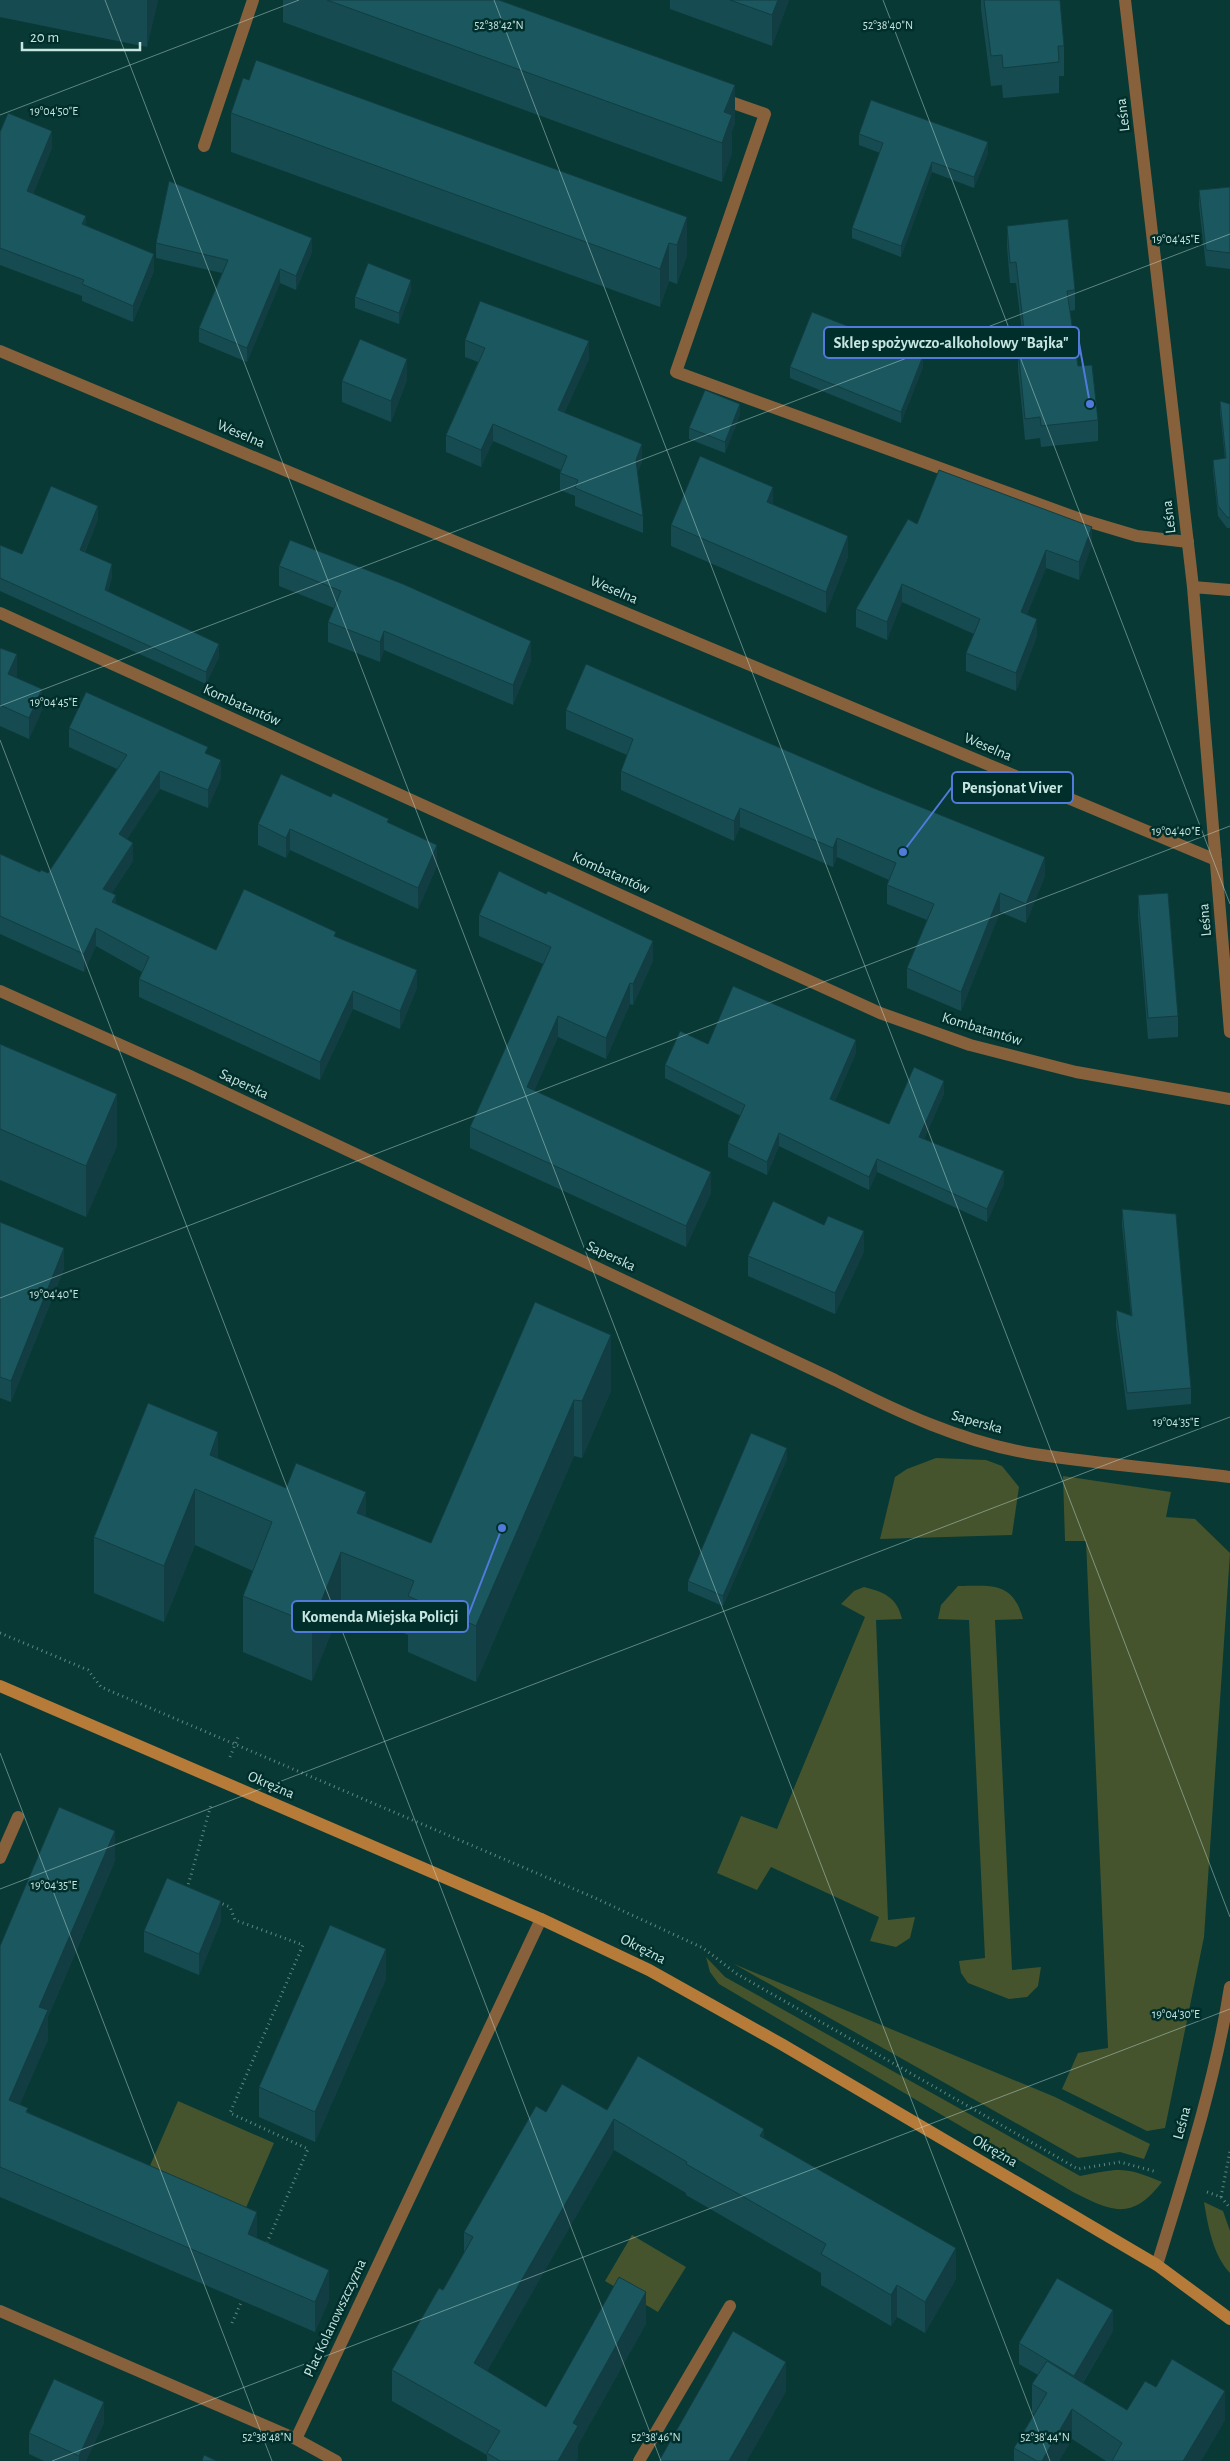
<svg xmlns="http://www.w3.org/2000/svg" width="1230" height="2461" font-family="'Alegreya Sans',sans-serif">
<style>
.green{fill:#45542d}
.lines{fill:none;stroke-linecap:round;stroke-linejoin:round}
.path{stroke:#5f8884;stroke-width:3;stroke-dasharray:1 4;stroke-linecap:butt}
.lane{stroke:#87613b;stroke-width:12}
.street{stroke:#87613b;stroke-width:12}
.secondary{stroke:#b67b39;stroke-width:12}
.wall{fill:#164b51}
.shaded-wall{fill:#123d42}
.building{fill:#1a575e;stroke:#123d42}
.ticks{fill:none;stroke:#c7e5e1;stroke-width:1;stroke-opacity:0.45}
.labels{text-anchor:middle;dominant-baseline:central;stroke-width:5;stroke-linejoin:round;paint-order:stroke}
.street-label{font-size:15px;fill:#c7e5e1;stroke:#002f2b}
.ticks-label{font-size:12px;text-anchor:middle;fill:#c7e5e1;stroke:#002f2b;stroke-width:5;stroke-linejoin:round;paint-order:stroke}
.leader{fill:none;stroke:#507bdb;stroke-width:2}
.callout-dot{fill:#507bdb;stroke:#002f2b;stroke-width:2}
.callout{fill:#002f2b;stroke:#507bdb;stroke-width:2}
.callout-label{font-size:16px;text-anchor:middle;font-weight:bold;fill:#c7e5e1}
</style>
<rect width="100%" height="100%" fill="#083935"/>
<path class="green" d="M936,1458l50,2 16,6 17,21 -7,48 -132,4 15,-62 12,-8z
M1063,1476l108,16 -5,25 29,2 35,34 -26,384 -39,191 -18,3 -85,-42 16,-36 30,-5 -22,-507h-21z
M958,1586c33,0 55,-5 65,33l-28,1 17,350 29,-3 -3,19 -11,11 -18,2 -41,-16 -7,-10 -2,-12 26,-3 -16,-338 -31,-1 3,-14z
M864,1587c20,5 33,10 38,32l-26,1 12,300 27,-3 -5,21 -14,9 -26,-6 9,-24 -108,-50 -14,23 -40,-17 24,-57 36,13 88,-212 -24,-13 13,-13z
M706,1957l19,20 355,199c40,-8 44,-10 82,6 -30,39 -50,30 -89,10l-354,-208 -9,-12z
M734,1964l321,133 95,47 -6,15 -24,-7 -42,6z
M178,2101l96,42 -29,67 -96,-42z
M1204,2202l19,9 7,20v42c-17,-18 -22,-47 -26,-71z
M632,2235l54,32 -28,45 -53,-31z"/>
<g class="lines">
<path class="path" d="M0,1633l88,37 13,17 494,211 108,50 34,26 341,195 42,-7 37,10
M230,1757l9,-22
M187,1889l24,-84
M218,1902l12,5 5,13 68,25 -73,168 78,36 -43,98
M1207,2192l14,5 9,11
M1221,2197l9,-46
M232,2323l11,-25"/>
<path class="lane" d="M719,98l46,16 -89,258 404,147 57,17 51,6
M204,146l49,-146
M639,2461l91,-155"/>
<path class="street" d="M1125,0l68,587 37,445
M0,351l1216,509
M1193,587l37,3
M0,613l880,400 90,32 106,27 154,27
M0,991l190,85 645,304c63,32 129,63 199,74 65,10 131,15 196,23
M0,1858l18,-41
M1157,2265c28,-91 58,-183 73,-278
M0,2311l296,128 40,22
M296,2439l245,-520"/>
<path class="secondary" d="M0,1686l541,233 108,51 134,75 374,220 73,54"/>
</g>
<path class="wall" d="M0,0h158l-11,47 -147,-30z
M283,0h216l236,124 -3,7v22l-10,29 -439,-160z
M670,0h119l-17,46 -102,-37z
M981,0h79l4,46v30h-5v17l-56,5 -1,-13 -11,1 -10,-77z
M231,113l456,104v38l-10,29 -8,-3 -9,26 -429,-155z
M0,132l52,16 -19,46 53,32 68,45 -21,51 -51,-21v-5l-82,-31z
M859,134l129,19 -14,35 -42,-16 -31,85 -49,-19v-10l28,-75 -21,-8z
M1230,187v82l-24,-3 -7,-60v-16z
M1007,226l68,64v20l-5,1 8,55 20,54v21l-57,6 -1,-9 -15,2 -7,-71v-21l6,-1 -8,-64h-6l-3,-36z
M156,243l156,9 -16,38 -16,-7 -33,79 -48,-20v-14l23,-55 -66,-15z
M411,291l-12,33 -44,-16v-11z
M465,340l124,19 -25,54 78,49 -5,11 6,43v17l-68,-27v-10l-15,-6v-17l1,-3 -68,-29 -12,26 -35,-15v-17l32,-73 -13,-5z
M790,367h133l-22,56 -111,-45z
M407,380l-16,42 -49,-20v-21z
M1220,401l10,3v124h-3l-9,-12 -5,-45v-11l12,-1 -5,-47z
M740,415l-15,38 -36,-14v-11z
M773,504l75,53 -22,56 -155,-67v-21z
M98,519l-13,33 27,25 -4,14 111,66 -13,27 -206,-93v-46l22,9z
M917,524l175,21 -13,35 -33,-12 -19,46 10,22 -21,55 -50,-20v-18l8,-19 -72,-32 -15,38 -31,-13v-18z
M279,566l252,95 -18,44 -129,-55 -4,12 -52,-20v-20l6,-14 -55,-22z
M0,648l17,27 -1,2 26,33 -13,29 -29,-13z
M566,710l479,166 -19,47 -26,-11 -39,99 -54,-23v-20l20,-48 -40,-16v-19l2,-5 -52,-23 -4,10 -93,-40 -6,14 -113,-51v-19l6,-16 -61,-26z
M69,728l139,26 13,24 -13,30 -48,-19 -33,50 6,22 -21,32 4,11 100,46 120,-13 81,51 -17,41 -47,-20 -33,71 -181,-83v-18l3,-7 -46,-26 -12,26 -84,-38v-80l40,18 8,1 69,-104 -48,-22z
M389,823l48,43 -19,43 -128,-59 -4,8 -28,-13v-21z
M1138,895l40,121v21l-30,2 -10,-123z
M479,915l174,46 -20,44 -3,-1 -24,55 -48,-22 -24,54 177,102 -25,54 -216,-99v-21l73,-163 -64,-28z
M0,1044l117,102 -31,71 -86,-37z
M708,1044l148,9 -21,48 54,23 55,-30 -20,45 80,45 -17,38 -110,-50 -8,18 -90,-44 -12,29 -39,-18v-14l13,-27 -76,-38v-13z
M1122,1209l69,179v16l-64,6 -11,-84v-16l15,5 -9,-90z
M0,1222l64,47 -53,133 -11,-4z
M864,1252l-29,62 -87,-38v-20z
M535,1302l76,89 -29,67 -8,-2 -98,226 -68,-30v-17l-67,-27 -29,73 -69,-29v-56l10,-25 -58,-26 -31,77 -70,-29v-56l124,-78 68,29 80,29 65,26z
M787,1459l-64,147 -35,-15v-10z
M115,1861l-67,156v23l-29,65 9,7 229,127 72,61 -14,32 -315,-135v-251z
M221,1921l-22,54 -55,-23v-21z
M386,1979l-71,163 -56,-25v-30z
M607,2110l157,28 192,141 -31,54 -28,-16 -6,9 -70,-41v-12l-135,-78v-2l-72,-43 -127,221 59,36 100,-83 -68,121v13l-2,3h-89v-6l-95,-54v-31l51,-80 21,-37v-21l82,-120z
M1113,2331l-30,52 44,27 29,-23 69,33 -24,41h-95l-34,-22 -13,22h-45v-13l20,-34 -2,-1v-29l6,-9 -19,-11v-21z
M104,2423l-18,38h-42l-15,-7v-21z"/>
<path class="shaded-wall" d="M147,0h11l-11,47z
M778,0h11l-17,46v-31z
M735,85v39l-3,7v22l-10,29v-39l2,-31z
M52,131v17l-25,60v-17z
M988,142v11l-14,35v-11z
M932,162v10l-31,85v-11z
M86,216v17l-4,-9z
M687,217v38l-10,29v-39z
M312,238v14l-16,38v-14z
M669,243v38l-9,26v-38z
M154,254v17l-21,51v-16z
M280,269v14l-33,79v-14z
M411,280v11l-12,33v-11z
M589,341v18l-31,69v-18z
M923,356v11l-22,56v-11z
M407,359v21l-16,42v-21z
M740,404v11l-15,38v-11z
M493,424v17l-12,26v-17z
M642,444v18l-6,15v-17z
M773,487v21l-6,-6z
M98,506v13l-18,44v-13z
M1092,527v18l-13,35v-18z
M848,536v21l-22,56v-21z
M1046,550v18l-25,62v-18z
M112,564v13l-7,26v-13z
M902,584v18l-15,38v-18z
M1037,619v17l-21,55v-18z
M384,631v19l-4,12v-20z
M531,641v20l-18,44v-20z
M219,644v13l-13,27v-12z
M17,654v21l-9,20v-21z
M42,689v21l-13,29v-21z
M221,760v18l-13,30v-18z
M160,771v18l-41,63v-18z
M740,808v19l-6,14v-20z
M290,829v21l-4,8v-20z
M837,838v19l-4,10v-19z
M133,843v18l-30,46v-18z
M437,845v21l-19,43v-21z
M1045,857v19l-19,47v-19z
M1000,893v19l-39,99v-19z
M116,895v18l-4,-11z
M96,928v18l-12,26v-18z
M653,941v20l-20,44v-21z
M417,970v18l-17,41v-18z
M630,983v21l-24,55v-21z
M353,991v18l-33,71v-18z
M558,1016v21l-31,71v-21z
M856,1040v13l-26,59v-13z
M944,1081v13l-25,56v-13z
M117,1094v52l-31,71v-51z
M779,1133v13l-12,29v-13z
M877,1159v13l-8,18v-13z
M1004,1171v13l-17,38v-13z
M711,1172v21l-25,54v-21z
M864,1231v21l-29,62v-21z
M64,1248v21l-53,133v-21z
M611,1335v56l-29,67v-57z
M574,1400v56l-98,226v-56z
M218,1432v56l-8,-33z
M787,1448v11l-64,147v-10z
M195,1489v56l-31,77v-56z
M366,1492v56l-9,-35z
M341,1552v56l-29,73v-57z
M115,1831v30l-67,156v23l-39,90v-30l30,-93z
M221,1901v20l-22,54v-21z
M386,1949v30l-71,163v-30z
M614,2119v31l-140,244v-31z
M764,2129v31l-4,-24z
M257,2212v30l-9,-8z
M956,2248v31l-31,54v-31z
M329,2270v30l-14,32v-30z
M897,2285v32l-6,9v-31z
M646,2292v32l-68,121v13l-2,3h-18l15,-38z
M1113,2310v21l-39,66v-21z
M786,2362v30l-39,69h-18z
M1225,2391v29l-24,41h-18z
M104,2402v21l-18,38h-7v-5z
M1072,2409v30l-13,22h-17z"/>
<path class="building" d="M327,0h172l236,85 -11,27 8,3 -10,28z
M730,0h48l-6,15z
M984,0h76l4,46h-6l1,16 -56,6 -1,-13 -11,1z
M256,60l431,157 -10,28 -8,-2 -9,26 -429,-156 12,-35 6,2z
M871,100l117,42 -14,35 -42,-15 -31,84 -49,-18 31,-85 -24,-9z
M8,113l44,18 -25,60 59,25 -4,8 72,30 -21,52 -51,-22 2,-4 -84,-32v-116z
M169,181l143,57 -16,38 -16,-7 -33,79 -48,-20 29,-68 -72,-17z
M1230,187v66l-24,-3 -7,-60z
M1068,219l7,71 -8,1 11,75 14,-1 6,55 -57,6 -1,-9 -15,2 -7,-71 8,-1 -10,-85 -6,1 -3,-37z
M368,263l43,17 -12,33 -44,-16z
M480,301l109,40 -31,69 84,34 -6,16 7,56 -68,-28 3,-8 -18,-7 7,-17 -74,-32 -12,26 -35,-15 39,-87 -20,-8z
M812,312l111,44 -22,56 -111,-45z
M360,339l47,20 -16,42 -49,-20z
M705,390l35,14 -15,38 -36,-14z
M1220,401l10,3v114l-3,-1 -9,-11 -5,-46 13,-2z
M700,456l73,31 -6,15 81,34 -22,56 -155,-67z
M939,470l153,57 -13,35 -33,-12 -25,62 16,7 -21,54 -50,-20 14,-34 -78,-35 -15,38 -31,-13 52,-90 9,5z
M51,486l47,20 -18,44 32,14 -7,26 114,54 -13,28 -206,-94v-33l22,9z
M290,540l113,44 128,57 -18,44 -129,-54 -4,11 -52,-20 13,-31 -62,-25z
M0,648l17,6 -9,20 34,15 -13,29 -29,-13z
M586,664l285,123 174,70 -19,47 -26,-11 -39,99 -54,-24 27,-64 -47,-19 9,-22 -59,-25 -4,10 -93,-40 -6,13 -113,-50 12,-32 -67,-29z
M86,692l122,55 -3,6 16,7 -13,30 -48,-19 -41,63 14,9 -30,46 13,6 -4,7 104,48 28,-61 92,43 -2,4 83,34 -17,41 -47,-20 -33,71 -181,-83 10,-22 -53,-29 -12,26 -84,-38v-62l40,18 1,-2 7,3 79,-118 -58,-27z
M281,774l50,23 2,-4 56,26 -2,3 50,23 -19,43 -128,-59 -4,9 -28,-14z
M499,871l47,23 2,-3 105,50 -20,43 -3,-1 -24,55 -48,-22 -31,71 184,85 -25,54 -216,-99 81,-180 -72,-32z
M1168,893l10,123 -30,2 -10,-123z
M733,986l123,54 -26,59 59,25 25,-57 30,14 -25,56 85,34 -17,38 -110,-50 -8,18 -90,-44 -12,29 -39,-19 17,-38 -80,-40 15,-34 28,13z
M0,1044l117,50 -31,72 -86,-37z
M773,1201l51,24 4,-9 36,15 -29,62 -87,-37z
M1122,1209l54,5 15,174 -64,5 -11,-83 16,6z
M0,1222l64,26 -53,133 -11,-4z
M535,1302l76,33 -29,66 -8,-1 -98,226 -68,-30 6,-15 -73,-29 -29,72 -69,-28 29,-74 -77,-33 -31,77 -70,-29 54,-134 70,29 -8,23 76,33 10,-25 70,29 -9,21 74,30z
M751,1433l36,15 -64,148 -35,-15z
M59,1807l56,24 -76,176 9,3 -39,90 19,8 -2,4 231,100 -9,22 81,36 -14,32 -315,-135v-221z
M167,1878l54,23 -22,53 -55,-23z
M330,1925l56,24 -71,163 -56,-25z
M638,2056l126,73 -4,7 196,112 -31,54 -28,-17 -6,10 -70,-41 5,-10 -140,-80 1,-2 -73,-43 -140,244 72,44 73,-130 27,15 -73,131 5,3 -20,35h-58l-13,-8 13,-22 -108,-61 47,-82 4,2 30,-53 -9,-5 72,-126 10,6 16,-28 45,26z
M1057,2278l56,32 -39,66 -55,-33z
M733,2331l53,31 -57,99h-70z
M1172,2359l53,32 -42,70h-71l10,-18 -50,-34 -30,52h-5l-23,-13 33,-55 -15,-9 15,-23 80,49 18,-29 11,6z
M54,2379l50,23 -25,54 -50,-23z
M204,2455l13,6h-15z"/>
<path class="ticks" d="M105,0l945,2461M494,0l736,1917M883,0l347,904M0,115l299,-115M0,706l1230,-472M0,740l661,1721M0,1298l1230,-472M0,1753l272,708M0,1889l1230,-472M52,2461l1178,-452"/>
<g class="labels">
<g class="street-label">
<text transform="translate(1123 115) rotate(-97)">Leśna</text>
<text transform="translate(241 434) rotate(23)">Weselna</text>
<text transform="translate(1169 517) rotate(-97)">Leśna</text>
<text transform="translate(614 590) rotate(23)">Weselna</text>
<text transform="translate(242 705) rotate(24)">Kombatantów</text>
<text transform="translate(988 747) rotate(23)">Weselna</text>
<text transform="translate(611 873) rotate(24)">Kombatantów</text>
<text transform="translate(1205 920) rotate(-95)">Leśna</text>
<text transform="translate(982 1029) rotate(17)">Kombatantów</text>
<text transform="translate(244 1084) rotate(25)">Saperska</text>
<text transform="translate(611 1256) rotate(25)">Saperska</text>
<text transform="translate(977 1422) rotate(16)">Saperska</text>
<text transform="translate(271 1785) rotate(23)">Okrężna</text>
<text transform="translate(643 1949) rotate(27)">Okrężna</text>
<text transform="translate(1182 2123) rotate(-75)">Leśna</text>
<text transform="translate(995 2151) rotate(30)">Okrężna</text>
<text transform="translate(335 2318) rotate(-65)">Plac Kolanowszczyzna</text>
</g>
</g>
<g class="ticks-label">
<text x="499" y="29">52°38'42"N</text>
<text x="888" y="29">52°38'40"N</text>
<text x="54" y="115">19°04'50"E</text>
<text x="1176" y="243">19°04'45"E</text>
<text x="54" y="706">19°04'45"E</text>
<text x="1176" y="835">19°04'40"E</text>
<text x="54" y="1298">19°04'40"E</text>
<text x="1176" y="1426">19°04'35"E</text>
<text x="54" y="1889">19°04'35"E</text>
<text x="1176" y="2018">19°04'30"E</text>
<text x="267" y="2441">52°38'48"N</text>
<text x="656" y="2441">52°38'46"N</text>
<text x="1045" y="2441">52°38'44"N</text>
</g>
<path class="leader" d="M1090 404L1079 343M903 852L952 787M502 1528L468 1616"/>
<g class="callout-dot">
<circle cx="1090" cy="404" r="5"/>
<circle cx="903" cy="852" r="5"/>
<circle cx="502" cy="1528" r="5"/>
</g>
<g class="callout">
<rect x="824" y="327" width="255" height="31" rx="5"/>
<rect x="952" y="772" width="121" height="31" rx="5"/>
<rect x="292" y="1601" width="176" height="31" rx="5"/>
</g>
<g class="callout-label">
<text x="951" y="348">Sklep spożywczo-alkoholowy "Bajka"</text>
<text x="1012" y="793">Pensjonat Viver</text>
<text x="380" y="1622">Komenda Miejska Policji</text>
</g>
<path d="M22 42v8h118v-8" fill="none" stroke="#c7e5e1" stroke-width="2.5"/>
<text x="30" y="42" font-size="15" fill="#c7e5e1" stroke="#002f2b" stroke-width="4" paint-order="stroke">20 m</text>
</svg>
